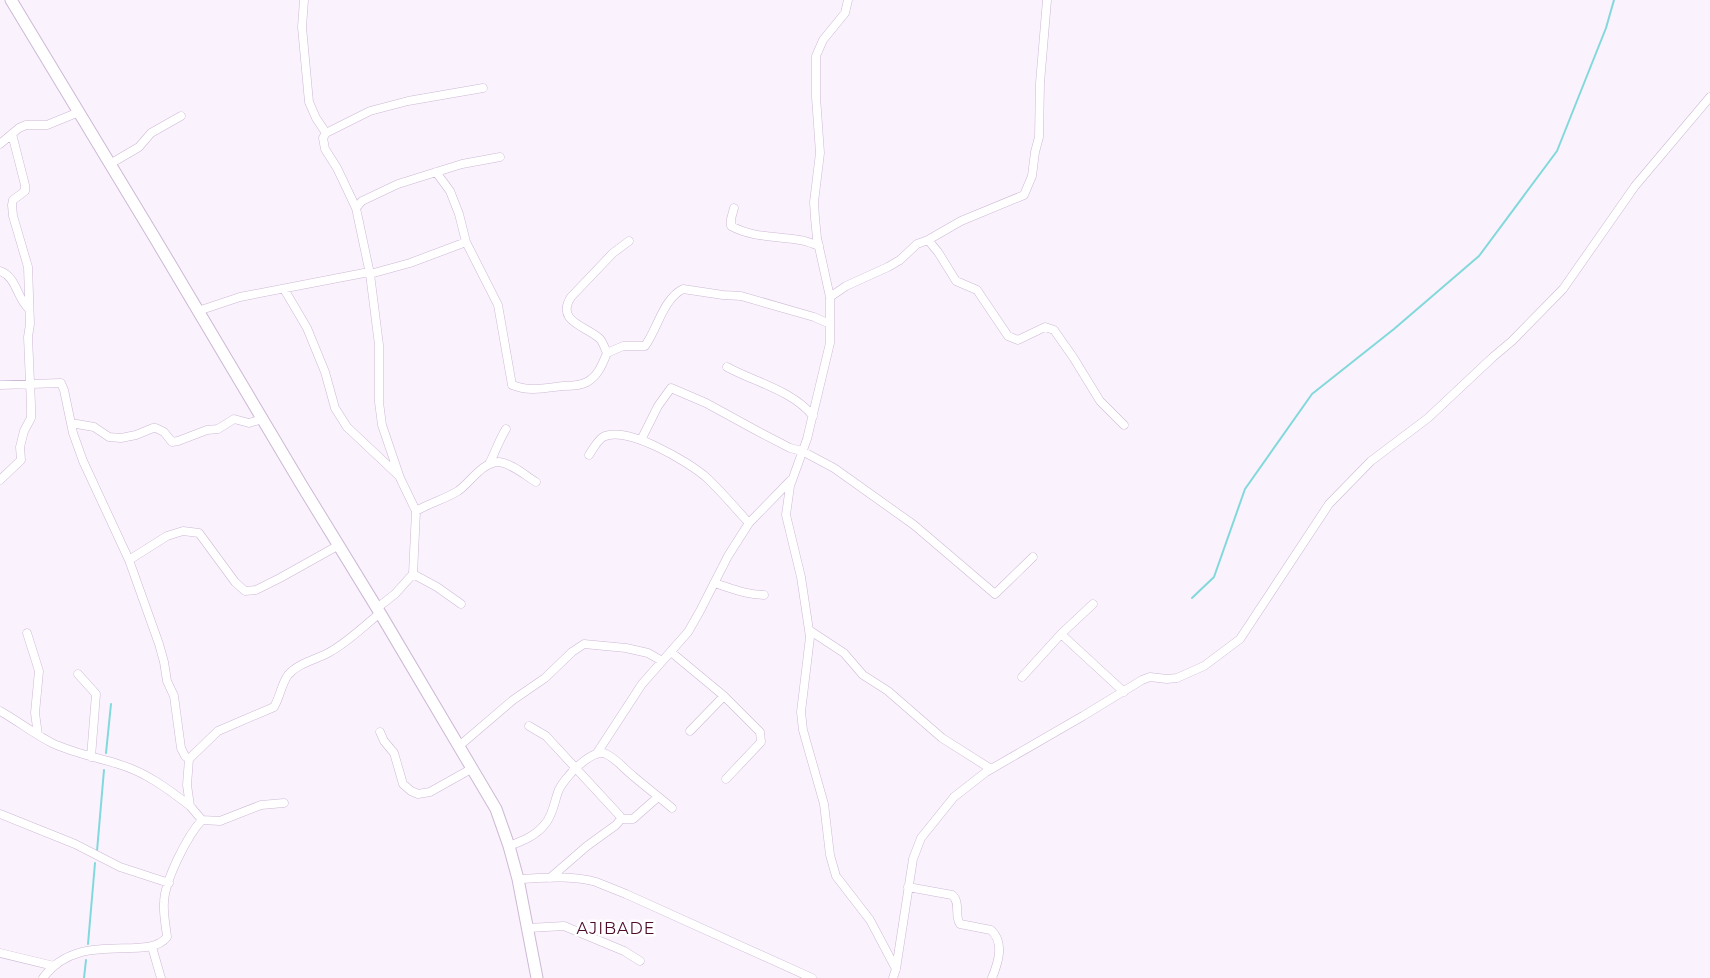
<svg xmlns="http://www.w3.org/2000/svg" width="1710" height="978" font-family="Montserrat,sans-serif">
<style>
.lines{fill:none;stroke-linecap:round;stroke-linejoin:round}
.stream{stroke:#82d9db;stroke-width:2}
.street-casing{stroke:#cdb9d5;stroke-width:9}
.secondary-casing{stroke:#cdb9d5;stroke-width:13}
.street{stroke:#fff;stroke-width:8}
.secondary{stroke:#fff;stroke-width:11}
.labels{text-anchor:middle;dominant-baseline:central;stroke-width:5;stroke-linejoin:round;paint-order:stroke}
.quarter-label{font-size:16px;letter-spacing:1px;fill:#4d0b29;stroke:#fff}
</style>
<rect width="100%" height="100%" fill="#faf2fd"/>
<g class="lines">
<path class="stream" d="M1192,598l22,-21 31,-88 67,-95 82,-65 85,-73 78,-105 49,-123 8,-28
M106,753l5,-49
M97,851l7,-81
M88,944l7,-81
M84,978l2,-18"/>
<g class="street-casing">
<path id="street" d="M304,0l-2,27 7,75 7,16 10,15
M848,0l-3,13 -22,27 -7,16v41l4,56 -6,49 1,16 2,20 13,59v46l-23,96 -17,47 -4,29 15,62 9,60 -9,75 2,18 21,74 6,51 6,21 34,44 26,49
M0,144l19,-16 7,-3h21l32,-13
M110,164l29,-17 12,-14 30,-17
M436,172l14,19 9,23 7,28
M356,208l6,-7 36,-17 64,-20 38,-7
M734,208l-3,11v7c22,12 46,10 69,14 7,1 13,4 19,6
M928,240l33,-19 63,-26 8,-19 3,-24 4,-15 1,-54 7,-83
M0,271c16,5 17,27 28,37
M284,289l23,39 18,44 10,36 12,19 51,48
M830,297l16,-11 42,-19 12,-7 17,-16 11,-4 10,12 18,29 21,9 31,46 10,4 27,-13 9,3 19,27 27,44 24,24
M198,311l42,-14 124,-24 6,1 -14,-66 -19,-40 -12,-19 -2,-11 3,-5 44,-22 38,-10 75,-13
M607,353l16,-7h22c13,-18 18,-47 38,-57l40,6 18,1 73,21 16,7
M727,367c27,15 65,23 86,49
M0,385l61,-2 3,7 9,43 10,28 46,99 30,84 5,18 3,19 7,15 7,52 4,8 4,3
M71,423l23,4 15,10 12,1 15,-3 17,-7h3l8,4 8,10 6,-1 29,-11 11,-1 16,-10 15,4 13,-4
M641,440l17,-34 13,-18 35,15 55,30 29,15 12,3 32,17 80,57 81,69 38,-37
M589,455c4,-6 8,-14 14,-18 24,-12 86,25 104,41 15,14 28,30 42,45
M489,464c6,-11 10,-24 17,-35
M0,480l21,-20 -1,-13 4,-16 7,-13v-13l-3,-68 2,-13 -2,-57 -15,-51 -1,-11 1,-5 12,-9v-6l-13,-51
M416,511c14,-8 29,-12 42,-20 13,-9 24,-29 41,-29 12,1 27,14 37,20
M129,560l38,-24 16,-5 16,2 36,49 10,9 11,-1 24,-12 59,-33
M413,574l24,13 24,17
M714,583c20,6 29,11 50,12
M377,608l18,-14 18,-20 3,-63 -16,-33 -18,-53 -3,-23v-57l-9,-71 40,-11 56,-21 32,63 14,80c18,7 33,3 51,1 8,0 17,0 24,-4 11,-6 15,-17 20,-29 -2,-4 -4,-11 -7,-14 -13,-13 -45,-17 -29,-42l42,-44 16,-12
M809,630l35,23 19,22 25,16 54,47 49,31
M27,633l12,38 -4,42 3,22
M1061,634l32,-30
M671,652l53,44 36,36 1,10 -35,37
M78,674l18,20 -5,63
M1022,677l39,-43 63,58
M0,711c18,10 34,23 52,32 21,10 44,14 66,21 27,8 49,24 72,42
M529,726l17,10 74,80 1,3 -5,6 -29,21 -37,32
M690,731l34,-35
M380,732l4,9 10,12 9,31 8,7 7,3 12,-2 41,-23
M458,747l55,-47 32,-22 27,-26 12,-8 42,4 22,5 14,8
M597,753l45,-69 46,-52 12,-21 28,-55 21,-33 41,-42
M284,803l-23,2 -41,16 -18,-1 -12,-14 -3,-21 2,-26 29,-28 56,-24c6,-10 7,-22 14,-32 10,-12 27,-15 40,-22 19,-10 36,-27 52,-40
M0,814l75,30 45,23 49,16
M621,819h12l25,-22
M509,846c13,-5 27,-10 36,-22 8,-9 9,-21 13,-32 4,-12 34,-45 48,-38 11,5 18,15 27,22 13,11 26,21 39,32
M518,879c25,-1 53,-4 78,3 10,4 20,8 30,12l186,84
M908,887l44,8c9,7 2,20 8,29l31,6c14,13 7,33 1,48
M528,928l36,-2 60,25 16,10
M152,947l9,31
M0,953l54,13
M43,978c36,-50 104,-15 124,-41 -1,-11 -4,-23 -3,-35 1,-22 23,-66 38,-82
M893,978l3,-9 17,-110 8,-21 33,-41 32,-25 97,-56 59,-36 8,-3 17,2 10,-1 27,-12 36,-27 89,-135 42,-43 57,-43 65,-61 19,-16 51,-52 72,-103 75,-89"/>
</g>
<g class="secondary-casing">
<path id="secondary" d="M11,0l145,240 145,244 79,129 116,196 13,37 9,33 19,99"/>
</g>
<use href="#street" class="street"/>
<use href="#secondary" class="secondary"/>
</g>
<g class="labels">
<g class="quarter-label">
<text x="616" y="928">AJIBADE</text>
</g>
</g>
</svg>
